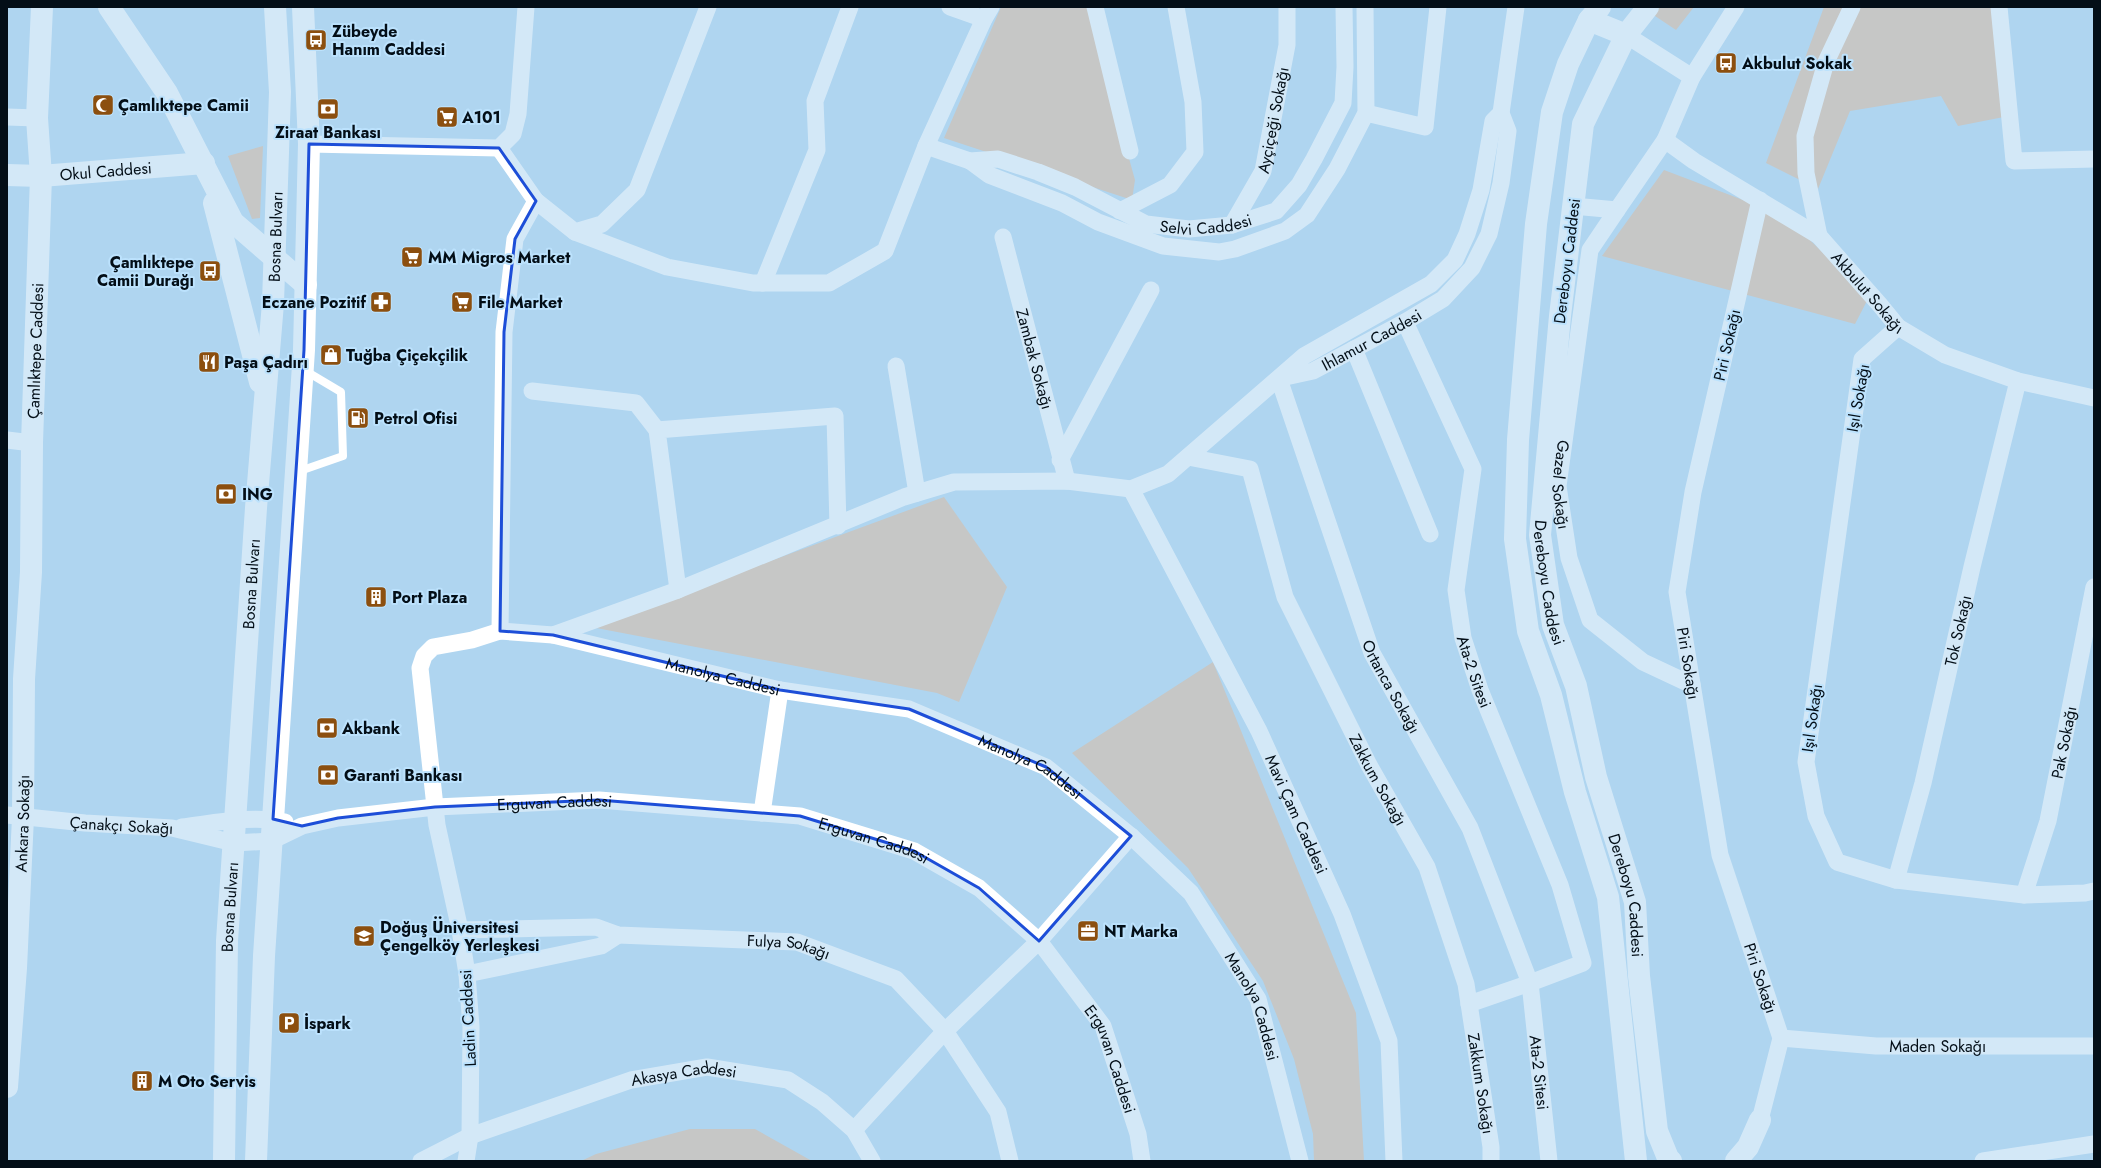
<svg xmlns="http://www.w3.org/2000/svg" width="2101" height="1168" font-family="Jost,sans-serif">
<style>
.green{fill:#e2b692}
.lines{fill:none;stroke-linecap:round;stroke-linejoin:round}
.lane{stroke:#fff;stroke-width:8}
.street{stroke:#fff;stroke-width:17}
.secondary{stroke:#fff;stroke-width:22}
.marked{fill:none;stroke:#1d4ed8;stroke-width:3;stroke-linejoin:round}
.labels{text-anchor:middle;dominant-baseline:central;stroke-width:4;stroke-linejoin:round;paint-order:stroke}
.poi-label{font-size:16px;font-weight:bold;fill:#030e17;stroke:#bce2fd;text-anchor:start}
.street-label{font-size:16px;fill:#030e17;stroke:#bce2fd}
</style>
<rect width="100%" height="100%" fill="#afd5f0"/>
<path class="green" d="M1001,7h86l48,173 -3,20 -188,-62z
M1648,7h46l-18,23 -30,-20z
M1824,7h178l7,109 -51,10 -17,-30 -91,15 -32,78 -52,-26z
M263,146l-3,72 -8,1 -24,-63z
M1664,170l121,46 84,81 -14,27 -253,-68z
M944,497l63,90 -48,115 -22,-9 -346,-66z
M1213,662l143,351 8,148h-50l-1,-27 -19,-75 -31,-78 -75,-113 -116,-115z
M690,1129h65l57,32h-231l15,-7z"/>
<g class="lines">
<path class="lane" d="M297,472l46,-16 -2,-64 -37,-22"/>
<g class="street">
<path d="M950,7l34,12"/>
<path d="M1095,7l35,144"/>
<path d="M1999,7l15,154 80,-2"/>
<path d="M1626,35l66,42"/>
<path d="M1366,113l59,14 13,-120"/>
<path d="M7,117l30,1"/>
<path id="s1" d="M1665,140l29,21 125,75 61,69 18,22 47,28 73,26 76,17"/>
<path d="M309,144l190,4 14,-14 5,-20 8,-107"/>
<path id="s2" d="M926,146l44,15 28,-2 40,13 37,15 71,37 43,5 43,-4 44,-14 23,-26 15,-26 29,-56 2,-36 -1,-60"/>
<path d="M499,148l37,53"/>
<path d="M970,161l19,14 73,28 36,19 65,24 56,6 16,-3 50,-18 22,-16 30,-46 29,-56 -1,-106"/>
<path id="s3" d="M1760,200l-67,292 -16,100 43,263 61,183 -21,82"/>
<path d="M1573,206l44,4 48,-70 27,-63 44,-70"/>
<path id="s4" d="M1617,210l-27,40 -32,236 11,72 21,62 53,42 49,23"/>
<path d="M1120,211l50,-26 25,-33 -2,-50 -17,-95"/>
<path id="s5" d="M1232,225l31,-54 24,-126v-38"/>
<path d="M575,232l92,35 86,16h76l56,-32 41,-105 58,-127 7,-12"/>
<path d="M1819,236l-13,-63 -1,-37 21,-74 26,-55"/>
<path id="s6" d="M1003,237l64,244"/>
<path d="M763,283l54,-133 -2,-49 35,-94"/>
<path id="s7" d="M1405,322l68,147 -17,121 7,48 17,52 80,195 23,78 -53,20 19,178"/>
<path d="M1898,327l-36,32 -56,403 10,54 21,46 59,18 128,15 61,-2 9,-2"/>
<path d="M1354,349l76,185"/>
<path d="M896,366l21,127"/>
<path id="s8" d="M1281,378l32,-7 92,-49 38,-23 29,-31 17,-34 12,-51 7,-52 -7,-18"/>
<path id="s9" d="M1279,379l93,274 98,175 60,155 -61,21"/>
<path d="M532,391l104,12 21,27"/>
<path d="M7,440l25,3"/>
<path id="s10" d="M1188,457l62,12 35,128 84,168 58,102 39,117 25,163v14"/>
<path d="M1060,460l91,-170"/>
<path id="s11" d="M1131,489l128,242 83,183 47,127 5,120"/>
<path d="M678,590l-21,-160 178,-14 3,110"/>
<path d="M500,631l4,-299 11,-93 21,-38 39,31 27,-8 35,-34 71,-183"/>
<path id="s12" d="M553,635l227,55 129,19 137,58 85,69 60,57 67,106 42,162"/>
<path d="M762,813l18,-123"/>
<path id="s13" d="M7,815l78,8 87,5 62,15 37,-2 31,-15 36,-8 97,-11 164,-7 201,16 114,35 65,37 60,53 64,85 35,108 4,27"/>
<path d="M182,827c33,-4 70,-12 103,-5"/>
<path id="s14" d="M1896,880l27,-97 49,-216 46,-186"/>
<path id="s15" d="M2024,895l24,-74 46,-234"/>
<path id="s16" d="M460,930l136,-3 22,8 179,7 99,37 49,52 53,81 12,49"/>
<path d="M467,974l134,-28 17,-11"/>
<path id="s17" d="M1781,1038l95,8h218"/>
<path d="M854,1130l91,-99 94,-90 92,-105"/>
<path id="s18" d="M421,1161l49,-25 161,-56 76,-13 81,13 34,22 32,28 18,31"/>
<path d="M466,1161l4,-25 1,-109 -4,-53 -7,-44 -23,-105 -17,-157 4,-12 9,-9 39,-7 28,-9 53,4 125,-45 226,-93 50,-15 113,-1 64,8 37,-15 136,-118 127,-72 24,-24 12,-26 14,-44 12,-69 8,-8 15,-106"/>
<path d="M1983,1161l111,-17"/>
</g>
<g class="secondary">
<path d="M109,7l58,86 66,129 73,63"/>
<path d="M1600,7l-11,13 -21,44 -16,48 -16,112 -18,216 -3,99 13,92 23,64 24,97 33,105 28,264"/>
<path id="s19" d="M1648,7l-22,28 -43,89 -23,192 -20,219 13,90 23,61 20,91 39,125 4,74 18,155 11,27 3,3"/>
<path d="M1589,20l37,15"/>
<path id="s20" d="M7,175l34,1 163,-13"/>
<path d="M214,203l46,179"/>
<path id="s21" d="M7,1087l9,-119 7,-151 1,-138 7,-107 1,-129 9,-267 -4,-58 5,-111"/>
<path id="s22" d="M224,1161l3,-220 29,-433 17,-205 7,-211 -5,-85"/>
<path d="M256,1161l8,-205 40,-606 5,-206 -6,-137"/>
<path d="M1736,1161l12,-14 12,-27"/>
</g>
</g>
<path d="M0 0H2101V1168H0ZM309,144l190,4 37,53 -21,38 -11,93 -4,299 53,4 227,55 129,19 137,58 85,69 -92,105 -60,-53 -65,-37 -114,-35 -201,-16 -164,7 -97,11 -36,8 -29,-7 31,-469z" fill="#afd5f0" fill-opacity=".55" fill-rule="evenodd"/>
<path class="marked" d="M309,144l190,4 37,53 -21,38 -11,93 -4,299 53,4 227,55 129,19 137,58 85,69 -92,105 -60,-53 -65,-37 -114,-35 -201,-16 -164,7 -97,11 -36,8 -29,-7 31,-469z"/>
<defs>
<g id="bus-square" transform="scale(1.15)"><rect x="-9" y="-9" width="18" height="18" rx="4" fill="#8c4f0f" stroke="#bce2fd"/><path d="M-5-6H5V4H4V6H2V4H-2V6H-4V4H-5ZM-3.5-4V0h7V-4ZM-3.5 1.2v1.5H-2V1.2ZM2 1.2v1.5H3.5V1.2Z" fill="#fff"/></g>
<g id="mosque-square" transform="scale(1.15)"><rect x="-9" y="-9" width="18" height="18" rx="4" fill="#8c4f0f" stroke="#bce2fd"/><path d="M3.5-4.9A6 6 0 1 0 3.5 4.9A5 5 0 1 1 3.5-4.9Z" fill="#fff"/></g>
<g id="bank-square" transform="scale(1.15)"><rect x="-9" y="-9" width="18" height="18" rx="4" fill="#8c4f0f" stroke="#bce2fd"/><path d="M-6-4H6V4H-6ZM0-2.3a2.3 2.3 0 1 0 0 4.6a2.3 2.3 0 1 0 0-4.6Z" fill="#fff"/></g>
<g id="supermarket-square" transform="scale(1.15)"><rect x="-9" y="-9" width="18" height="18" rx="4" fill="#8c4f0f" stroke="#bce2fd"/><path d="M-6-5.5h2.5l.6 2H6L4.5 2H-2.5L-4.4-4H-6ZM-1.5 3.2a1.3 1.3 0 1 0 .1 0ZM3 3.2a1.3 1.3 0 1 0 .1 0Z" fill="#fff"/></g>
<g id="pharmacy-square" transform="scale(1.15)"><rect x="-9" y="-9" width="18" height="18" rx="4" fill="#8c4f0f" stroke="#bce2fd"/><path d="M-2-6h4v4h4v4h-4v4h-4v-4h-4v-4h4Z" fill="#fff"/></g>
<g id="shop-square" transform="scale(1.15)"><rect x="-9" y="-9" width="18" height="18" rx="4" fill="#8c4f0f" stroke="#bce2fd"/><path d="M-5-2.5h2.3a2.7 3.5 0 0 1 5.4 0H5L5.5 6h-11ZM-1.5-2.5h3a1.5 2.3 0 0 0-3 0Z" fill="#fff"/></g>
<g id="restaurant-square" transform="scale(1.15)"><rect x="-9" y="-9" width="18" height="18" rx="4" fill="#8c4f0f" stroke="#bce2fd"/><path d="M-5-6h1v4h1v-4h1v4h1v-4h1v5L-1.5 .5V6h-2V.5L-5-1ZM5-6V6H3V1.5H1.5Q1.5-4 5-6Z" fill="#fff"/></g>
<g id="fuel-square" transform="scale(1.15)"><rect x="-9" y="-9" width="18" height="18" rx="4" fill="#8c4f0f" stroke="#bce2fd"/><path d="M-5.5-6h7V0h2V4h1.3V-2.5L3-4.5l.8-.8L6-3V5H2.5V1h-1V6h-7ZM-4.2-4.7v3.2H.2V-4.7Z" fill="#fff"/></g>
<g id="building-square" transform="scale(1.15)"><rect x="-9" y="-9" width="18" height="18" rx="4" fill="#8c4f0f" stroke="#bce2fd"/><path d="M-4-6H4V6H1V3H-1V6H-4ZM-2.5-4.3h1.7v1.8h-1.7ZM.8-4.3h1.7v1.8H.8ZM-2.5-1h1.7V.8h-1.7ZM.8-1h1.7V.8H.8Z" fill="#fff"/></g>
<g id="office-square" transform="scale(1.15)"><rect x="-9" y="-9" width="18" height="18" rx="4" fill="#8c4f0f" stroke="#bce2fd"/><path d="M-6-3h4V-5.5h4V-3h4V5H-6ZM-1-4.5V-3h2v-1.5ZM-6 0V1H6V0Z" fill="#fff"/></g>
<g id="university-square" transform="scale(1.15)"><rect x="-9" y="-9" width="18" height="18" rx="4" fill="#8c4f0f" stroke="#bce2fd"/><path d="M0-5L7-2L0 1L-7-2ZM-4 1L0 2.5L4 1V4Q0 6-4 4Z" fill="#fff"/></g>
<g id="parking-square" transform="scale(1.15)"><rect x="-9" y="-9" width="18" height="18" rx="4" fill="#8c4f0f" stroke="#bce2fd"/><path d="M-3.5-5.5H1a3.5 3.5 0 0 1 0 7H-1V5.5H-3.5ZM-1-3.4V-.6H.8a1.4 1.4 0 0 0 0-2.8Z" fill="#fff"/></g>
</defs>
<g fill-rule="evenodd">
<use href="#bus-square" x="316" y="40"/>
<use href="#bus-square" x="1726" y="63"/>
<use href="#mosque-square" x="103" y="105"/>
<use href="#bank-square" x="328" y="109"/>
<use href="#supermarket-square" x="447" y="117"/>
<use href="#supermarket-square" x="412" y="257"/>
<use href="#bus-square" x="210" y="271"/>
<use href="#pharmacy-square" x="381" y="302"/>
<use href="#supermarket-square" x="462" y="302"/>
<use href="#shop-square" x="331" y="355"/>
<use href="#restaurant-square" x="209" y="362"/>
<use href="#fuel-square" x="358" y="418"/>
<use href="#bank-square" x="226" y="494"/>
<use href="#building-square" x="376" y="597"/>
<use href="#bank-square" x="327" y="728"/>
<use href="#bank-square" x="328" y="775"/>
<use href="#office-square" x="1088" y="931"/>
<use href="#university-square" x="364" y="936"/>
<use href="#parking-square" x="289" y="1023"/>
<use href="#building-square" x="142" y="1081"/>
</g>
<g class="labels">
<g class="poi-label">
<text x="332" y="31">Zübeyde<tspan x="332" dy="18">Hanım Caddesi</tspan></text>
<text x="1742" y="63">Akbulut Sokak</text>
<text x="118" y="105">Çamlıktepe Camii</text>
<text x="462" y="117">A101</text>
<text x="328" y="132" text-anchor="middle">Ziraat Bankası</text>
<text x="428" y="257">MM Migros Market</text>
<text x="194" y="262" text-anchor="end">Çamlıktepe<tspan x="194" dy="18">Camii Durağı</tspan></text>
<text x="366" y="302" text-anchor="end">Eczane Pozitif</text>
<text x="478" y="302">File Market</text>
<text x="346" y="355">Tuğba Çiçekçilik</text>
<text x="224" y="362">Paşa Çadırı</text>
<text x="374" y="418">Petrol Ofisi</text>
<text x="242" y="494">ING</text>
<text x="392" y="597">Port Plaza</text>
<text x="342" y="728">Akbank</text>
<text x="344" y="775">Garanti Bankası</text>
<text x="380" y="927">Doğuş Üniversitesi<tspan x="380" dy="18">Çengelköy Yerleşkesi</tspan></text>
<text x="1104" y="931">NT Marka</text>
<text x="304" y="1023">İspark</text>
<text x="158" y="1081">M Oto Servis</text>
</g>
<g class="street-label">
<text stroke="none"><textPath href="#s5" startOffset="114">Ayçiçeği Sokağı</textPath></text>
<text stroke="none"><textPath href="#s20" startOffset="99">Okul Caddesi</textPath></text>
<text stroke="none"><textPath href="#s2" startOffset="297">Selvi Caddesi</textPath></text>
<text stroke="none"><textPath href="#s22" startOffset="926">Bosna Bulvarı</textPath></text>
<text transform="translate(1567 261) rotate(-83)">Dereboyu Caddesi</text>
<text stroke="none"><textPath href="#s1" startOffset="256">Akbulut Sokağı</textPath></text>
<text stroke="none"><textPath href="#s8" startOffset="99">Ihlamur Caddesi</textPath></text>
<text transform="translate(1727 345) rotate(-77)">Piri Sokağı</text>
<text stroke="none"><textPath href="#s21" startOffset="737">Çamlıktepe Caddesi</textPath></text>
<text stroke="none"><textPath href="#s6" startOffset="126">Zambak Sokağı</textPath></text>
<text transform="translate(1858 398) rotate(-80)">Işıl Sokağı</text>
<text stroke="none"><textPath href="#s4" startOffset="285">Gazel Sokağı</textPath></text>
<text stroke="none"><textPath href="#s19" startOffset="596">Dereboyu Caddesi</textPath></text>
<text stroke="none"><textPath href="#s22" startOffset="578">Bosna Bulvarı</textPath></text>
<text stroke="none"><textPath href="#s14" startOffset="257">Tok Sokağı</textPath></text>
<text stroke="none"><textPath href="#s3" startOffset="473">Piri Sokağı</textPath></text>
<text stroke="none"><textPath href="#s7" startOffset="368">Ata-2 Sitesi</textPath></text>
<text stroke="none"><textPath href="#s12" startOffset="175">Manolya Caddesi</textPath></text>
<text stroke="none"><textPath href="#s9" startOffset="328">Ortanca Sokağı</textPath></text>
<text transform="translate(1812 718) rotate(-82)">Işıl Sokağı</text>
<text stroke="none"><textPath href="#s15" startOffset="158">Pak Sokağı</textPath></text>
<text stroke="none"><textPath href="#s12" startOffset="499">Manolya Caddesi</textPath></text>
<text stroke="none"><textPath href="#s10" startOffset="401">Zakkum Sokağı</textPath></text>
<text stroke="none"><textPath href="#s13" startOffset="555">Erguvan Caddesi</textPath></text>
<text stroke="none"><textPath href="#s11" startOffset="365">Mavi Çam Caddesi</textPath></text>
<text stroke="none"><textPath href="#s21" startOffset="264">Ankara Sokağı</textPath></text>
<text stroke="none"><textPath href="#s13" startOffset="115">Çanakçı Sokağı</textPath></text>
<text stroke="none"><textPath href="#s13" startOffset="879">Erguvan Caddesi</textPath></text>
<text stroke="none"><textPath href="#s19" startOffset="920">Dereboyu Caddesi</textPath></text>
<text stroke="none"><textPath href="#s22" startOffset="254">Bosna Bulvarı</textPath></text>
<text stroke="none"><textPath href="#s16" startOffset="331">Fulya Sokağı</textPath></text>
<text stroke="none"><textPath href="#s3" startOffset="797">Piri Sokağı</textPath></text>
<text stroke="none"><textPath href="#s12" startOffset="835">Manolya Caddesi</textPath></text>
<text transform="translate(468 1018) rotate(-93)">Ladin Caddesi</text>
<text stroke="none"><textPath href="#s17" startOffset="157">Maden Sokağı</textPath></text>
<text stroke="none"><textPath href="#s13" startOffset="1215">Erguvan Caddesi</textPath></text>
<text stroke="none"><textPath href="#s7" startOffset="826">Ata-2 Sitesi</textPath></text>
<text stroke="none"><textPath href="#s18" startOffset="279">Akasya Caddesi</textPath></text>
<text stroke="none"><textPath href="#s10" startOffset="725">Zakkum Sokağı</textPath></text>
</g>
</g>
<rect width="2101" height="1168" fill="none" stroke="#030e17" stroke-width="16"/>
</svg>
